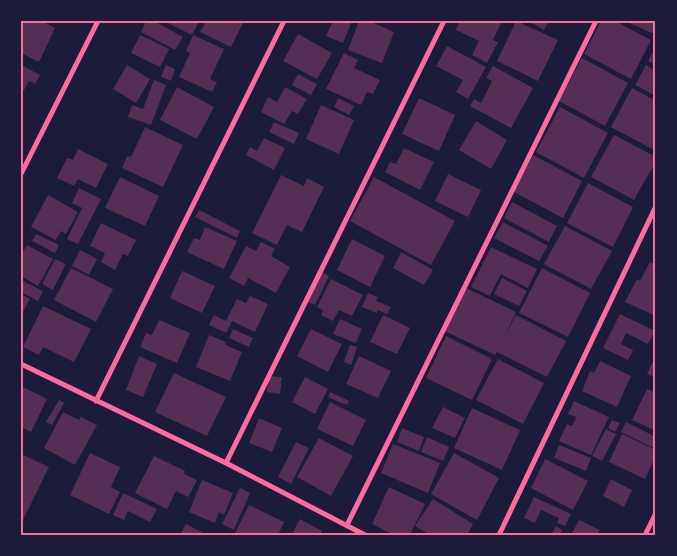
<svg xmlns="http://www.w3.org/2000/svg" width="677" height="556" font-family="'Zilla Slab',serif">
<style>
.building{fill:#542f53}
.lines{fill:none;stroke-linecap:round;stroke-linejoin:round}
.minor{stroke:#ff6b9d;stroke-width:5}
.neatline{fill:none;stroke:#ff6b9d;stroke-width:2}
</style>
<rect width="100%" height="100%" fill="#1b1b3a"/>
<path class="building" d="M21,21h21l13,7 -16,34 -18,-9z
M146,21h8l29,16 -8,13 -34,-18z
M164,21h35l-7,14z
M206,21h38l-13,26 -31,-15z
M333,21h19l-9,22 -17,-7z
M359,21h10l25,11 -12,31 -34,-13z
M460,21h42l-9,19 5,2 -11,21 -15,-8 7,-14 -23,-11z
M516,21l42,19 -20,41 -41,-20z
M528,21h21l-5,9z
M601,21h14l36,19 -20,39 -47,-25z
M625,21h31v3l-4,9z
M298,34l34,19 -15,26 -34,-18z
M140,35l29,14 -9,18 -29,-14z
M193,35l31,14 -14,30 7,3 -5,10 -33,-15 11,-24 -4,-2z
M447,46l39,21 -18,32 -12,-7 7,-12 -27,-14z
M656,47v18l-8,-4z
M344,53l14,7 -4,8 26,12 -7,14 -6,-2 -6,13 -35,-16z
M582,58l46,25 -23,43 -46,-25z
M21,65l19,10 -5,9 -6,-3 -5,9 -3,-1z
M127,65l23,14 -14,24 -23,-14z
M166,65l9,4 -4,12 -10,-4z
M646,65l10,6v25l-21,-11z
M493,66l40,22 -22,40 -41,-22 4,-7 7,4 11,-22 -6,-3z
M298,74l19,10 -6,11 -19,-10z
M154,80l12,5 -15,40 -23,-8 4,-12 11,4z
M177,87l37,20 -17,32 -37,-19z
M285,87l22,12 -9,15 -6,-3 -8,13 -23,-12 7,-15 9,5z
M632,88l24,13v50l-45,-24z
M338,98l16,8 -5,9 -15,-8z
M419,98l36,17 -16,36 -37,-17z
M321,105l33,15 -15,34 -33,-15z
M560,107l48,26 -24,45 -48,-26z
M476,121l31,19 -16,29 -32,-19z
M274,122l25,11 -5,11 -25,-12z
M145,127l38,18 -20,42 -41,-19 5,-12 4,1z
M614,135l42,22v4l-22,39 -43,-23z
M264,138l21,10 -11,22 -28,-15 4,-8 7,4z
M404,148l30,14 -14,28 -35,-18 5,-10 6,2z
M78,149l30,15 -12,24 -18,-9 -4,7 -17,-8 10,-20 6,2z
M533,155l49,26 -19,37 -49,-26z
M448,174l33,16 -13,27 -33,-16z
M281,175l23,11 3,-8 17,9 -22,45 -15,-7 -10,20 -25,-12z
M120,177l39,19 -14,30 -40,-18z
M374,177l81,44 -24,44 -81,-44z
M588,183l45,24 -20,40 -46,-24z
M79,188l22,11 -23,45 -11,-5 15,-31 -10,-5z
M48,195l30,17 -12,22 -5,-3 -5,9 -25,-13z
M512,202l45,24 -8,16 -45,-24z
M199,210l41,21 -3,7 -42,-21z
M503,222l45,24 -9,15 -45,-23z
M101,223l35,17 -8,16 -5,-2 -8,16 -14,-8 4,-9 -15,-7z
M565,226l47,25 -21,38 -47,-25z
M205,227l32,14 -13,28 -37,-17 7,-14 6,2z
M36,234l23,11 -4,8 -23,-12z
M352,239l33,17 -15,31 -33,-17z
M261,242l14,7 -4,7 19,11 -14,26 -28,-15 -4,8 -15,-8 17,-32 10,5z
M27,245l26,14 -15,27 -17,-10v-21z
M491,247l46,22 -9,19 -27,-14 -11,22 -19,-9z
M80,250l17,9 -8,16 -17,-9z
M401,252l32,18 -9,15 -31,-17z
M55,259l11,5 -13,26 -11,-6z
M650,262l6,3v51l-31,-14 12,-23 3,2z
M71,268l42,21 -17,33 -42,-22z
M542,268l48,25 -22,44 -49,-24z
M182,271l33,15 -13,27 -32,-15z
M321,272l8,4 -14,29 -9,-4z
M502,278l25,13 -8,15 -25,-12z
M331,279l32,16 -11,21 -13,-6 -6,11 -12,-6 2,-5 -6,-3z
M21,280l22,11 -5,10 -17,-9z
M466,288l50,24 -12,26 12,-23 50,26 -19,36 -50,-25 -2,3 -50,-24z
M368,293l10,4 -2,4 15,6 -4,7 -9,-4 -1,3 -15,-6z
M21,294l9,5 -9,16z
M250,296l18,8 -13,28 -23,-11 -6,12 -17,-8 5,-10 12,6 11,-22 9,4z
M43,306l48,23 -17,33 -31,-15 -4,8 -16,-8z
M620,314l35,17 -7,13 -22,-11 -5,11 12,6 -5,10 -25,-12z
M383,315l27,13 -13,26 -27,-12z
M340,319l22,10 -6,14 -23,-9z
M159,320l31,13 -13,30 -37,-16 6,-14 6,2z
M233,329l20,9 -4,9 -20,-9z
M311,329l31,15 -14,28 -31,-16z
M209,335l17,7 -1,3 17,7 -12,29 -34,-14z
M446,336l46,23 -20,41 -46,-22z
M350,345l7,2 -6,18 -7,-3z
M656,355v23l-9,-4z
M139,356l18,8 -14,33 -17,-7z
M359,356l32,15 -13,27 -32,-14z
M498,359l46,24 -21,41 -47,-24z
M600,361l31,15 -14,31 -35,-16 8,-20 4,2z
M174,373l52,24 -19,39 -52,-24z
M269,376l13,1 -2,17 -13,-2z
M305,377l23,12 -13,25 -23,-12z
M21,386l26,13 -16,33 -10,-5z
M647,389l9,4v38l-24,-11z
M330,392l19,9 -2,4 -19,-8z
M59,400l5,3 -12,22 -6,-3z
M574,401l35,16 -18,38 -32,-14 8,-17 5,2 4,-9 -8,-3z
M330,402l36,18 -13,26 -36,-17z
M443,407l22,11 -10,20 -23,-10z
M472,408l48,22 -18,40 -48,-22z
M63,412l16,8 2,-3 16,8 -22,40 -31,-17z
M259,418l23,10 -10,24 -23,-9z
M612,420l8,3 -5,9 -7,-4z
M626,422l30,15v12l-35,-17z
M402,428l22,9 -5,14 -22,-9z
M606,429l10,5 -14,27 -10,-5z
M622,434l34,16v5l-11,24 -36,-17z
M427,437l22,10 -6,14 -22,-9z
M319,438l34,18 -22,40 -34,-19z
M296,442l13,6 -18,36 -13,-7z
M393,444l47,19 -12,30 -47,-20z
M559,445l32,13 -5,13 -32,-13z
M90,453l30,14 -9,20 9,5 -11,22 -39,-19z
M454,453l45,25 -22,42 -46,-26z
M21,454l28,13 -28,57z
M154,456l31,15 -1,3 13,6 -9,17 -12,-6 -9,18 -32,-16z
M545,459l43,22 -15,29 -42,-22z
M611,479l21,11 -8,17 -21,-11z
M202,480l31,13 -9,22 -5,-3 -4,11 -26,-11z
M389,487l36,17 -15,31h-16l-22,-11z
M240,488l10,5 -16,37 -12,-6z
M123,493l34,16 -7,13 -22,-11 -4,9 -11,-5z
M534,497l37,17 -6,12 -8,-3 2,-5 -18,-8 -6,13 -11,-5z
M433,499l40,25 -6,11h-37l-15,-9z
M249,505l35,17 -6,13h-44z
M300,519l22,12 -2,4 -28,-1z
M579,520l21,10 -3,5h-26z
M186,524l21,11h-27z
M556,526l6,4 -2,5h-9z"/>
<g class="lines">
<path class="minor" d="M21,174l77,-153
M21,364l205,99 139,72
M96,401l188,-380
M226,463l218,-442
M347,525l249,-504
M499,535l157,-329
M645,535l11,-22"/>
</g>
<rect width="677" height="556" fill="none" stroke="#1b1b3a" stroke-width="45"/>
<rect x="22" y="22" width="632" height="512" class="neatline"/>
</svg>
